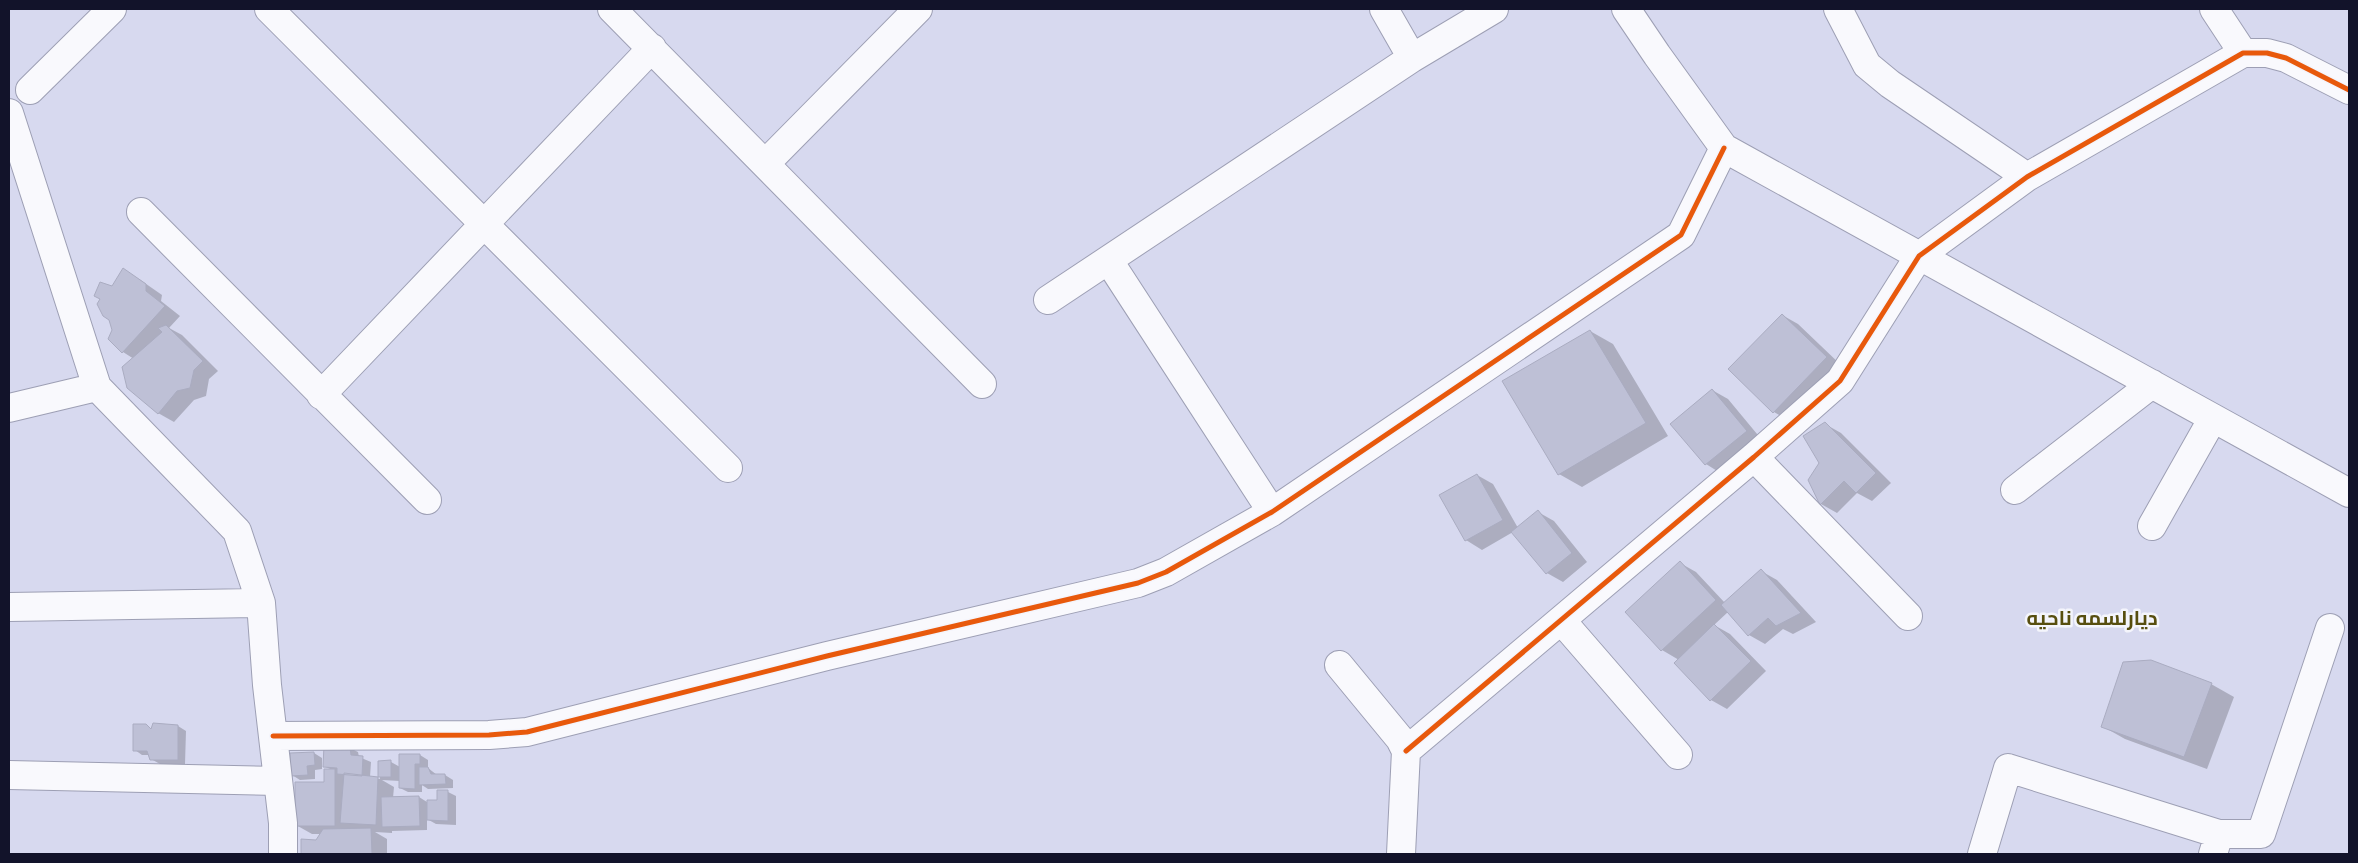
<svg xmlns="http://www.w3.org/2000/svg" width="2358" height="863" font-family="Manrope,Cairo,sans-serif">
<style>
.shadow{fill:#0003}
.building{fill:#bec0d6;stroke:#aaacc1}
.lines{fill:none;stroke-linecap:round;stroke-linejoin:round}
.street-casing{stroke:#9d9fb4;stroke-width:30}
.street{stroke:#f9f9fd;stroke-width:28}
.cycleway-casing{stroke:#f4f5fc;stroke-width:8}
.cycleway{stroke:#e8590c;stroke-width:5}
.labels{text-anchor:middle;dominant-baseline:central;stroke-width:5;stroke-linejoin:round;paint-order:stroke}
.district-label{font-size:20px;font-weight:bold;fill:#574e0f;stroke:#f4f5fc}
</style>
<rect width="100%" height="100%" fill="#d7d9ef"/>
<path class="shadow" d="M139,279l23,16 -1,6 19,15 -11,12 13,7 36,36 -9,8 -3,17 -12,4 -20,22 -16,-9 -24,-54 -11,-7 -9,-22 -1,-42z
M1782,315l16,9 44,42 -53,55 -15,-9z
M1590,331l23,13 55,92 -86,51 -23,-13z
M1712,390l16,9 34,41 -40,34 -16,-10 -34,-40z
M1825,424l16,9 50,50 -19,18 -15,-8 -20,20 -16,-9 -11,-24 10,-17z
M1477,475l16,9 25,44 20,-16 16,9 33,41 -24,20 -16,-9 -34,-41 -31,18 -16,-10z
M1680,563l16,9 29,31 36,-32 16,9 39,42 -23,12 -10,-5 -18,15 -16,-9 -21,-23 -14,13 16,9 36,37 -39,38 -16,-9 -32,-40 -17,-10z
M2211,684l23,13 -27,72 -82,-30 -23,-13z
M146,726l6,3 26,-3 8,5 -1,33h-25l-9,-5 -1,-4h-8l-7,-5z
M350,748l8,4 1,5 12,5 -1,15 10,2v-17h11l9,5 20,-12 8,5v8l9,7h8l8,5v8l-25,1 -6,-4v7h-14l-8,-4v-7l-18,-1 12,7 -1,11 26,-1 8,5 11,-1 1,-10 9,1 8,4v29l-20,-1 -9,-5v11l-35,1v2l-17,-1 12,7v15h-85v-13h15l4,-7h-9l-16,-9 29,-41 7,-14 -8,-4z
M314,753l8,5v11l-7,1v9l-15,1 -8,-5z"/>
<path class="building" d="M123,268l23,16v7l19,15 -43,47 -14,-14 4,-9 -3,-10 -6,-4 -6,-12 3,-5 -6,-3 6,-14 12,4z
M1782,314l45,43 -54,56 -45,-44z
M166,325l37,36 -9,9 -4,18 -13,3 -19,23 -31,-26 -5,-21 40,-35 -4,-4z
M1590,330l56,93 -88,52 -56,-94z
M1712,389l35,42 -42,34 -35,-41z
M1825,422l51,51 -20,20 -12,-12 -24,24 -12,-25 11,-17 -16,-27z
M1477,474l26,46 -38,21 -26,-46z
M1538,510l34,43 -26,21 -35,-42z
M1680,561l36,39 -55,51 -36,-39z
M1761,569l40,44 -25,13 -8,-8 -20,18 -27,-31z
M1714,624l37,37 -41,40 -36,-38z
M2151,660l61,23 -28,74 -83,-30 22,-65z
M153,723l25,2v35h-28l-3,-9h-14v-27h13l5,5z
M324,745l26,2 1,8 12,1 -1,20 -25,-2v-6l-14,-1z
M314,752l1,13 -8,1 1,9 -17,1 -1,-23z
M399,754h21v10h-5v25l-16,-1z
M391,760v17h-13v-16z
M419,767h9l3,7h14l1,10 -27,1z
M324,769h11v57h-40v-44h29z
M344,773l34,4 -2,48 -36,-2z
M437,790h11v31l-21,-1v-20h10z
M419,796l1,30 -38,1 -1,-30z
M371,828l1,26h-71v-15l15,1 7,-11z"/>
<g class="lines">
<g class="street-casing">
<path id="street" d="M269,9l459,459
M612,9l370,375
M1384,9l28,49
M1626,9l31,46 67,93 625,345
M1838,9l29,56 23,19 137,93
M2214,9l29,44
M30,90l82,-81
M9,113l88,274 140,144 24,72 6,82 16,138v31
M766,163l152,-154
M141,212l286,288
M1109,261l163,251
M1048,300l364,-242 82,-49
M321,395l331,-347
M9,408l88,-21
M1754,457l154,159
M2015,490l137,-106
M2152,526l61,-108
M9,607l252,-4
M1561,620l117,135
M1339,665l61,74 6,12 -5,103
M273,736l216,-1 38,-3 300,-76 311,-73 28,-11 106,-60 409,-277 43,-87
M1406,751l348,-294 86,-76 79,-125 108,-79 216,-124h24l19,5 63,32
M9,775l269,6
M1982,854l26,-86 211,66
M2213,854l6,-20h42l69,-206"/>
</g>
<use href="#street" class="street"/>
<g class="cycleway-casing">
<path id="cycleway" d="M273,736l216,-1 38,-3 300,-76 311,-73 28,-11 106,-60 409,-277 43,-87
M1406,751l348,-294 86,-76 79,-125 108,-79 216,-124h24l19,5 63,32"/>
</g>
<use href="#cycleway" class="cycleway"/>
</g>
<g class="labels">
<g class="district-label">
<text x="2092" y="617">دیارلسمه ناحیه</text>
</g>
</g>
<rect width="2358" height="863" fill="none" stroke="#12132a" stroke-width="20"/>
</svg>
